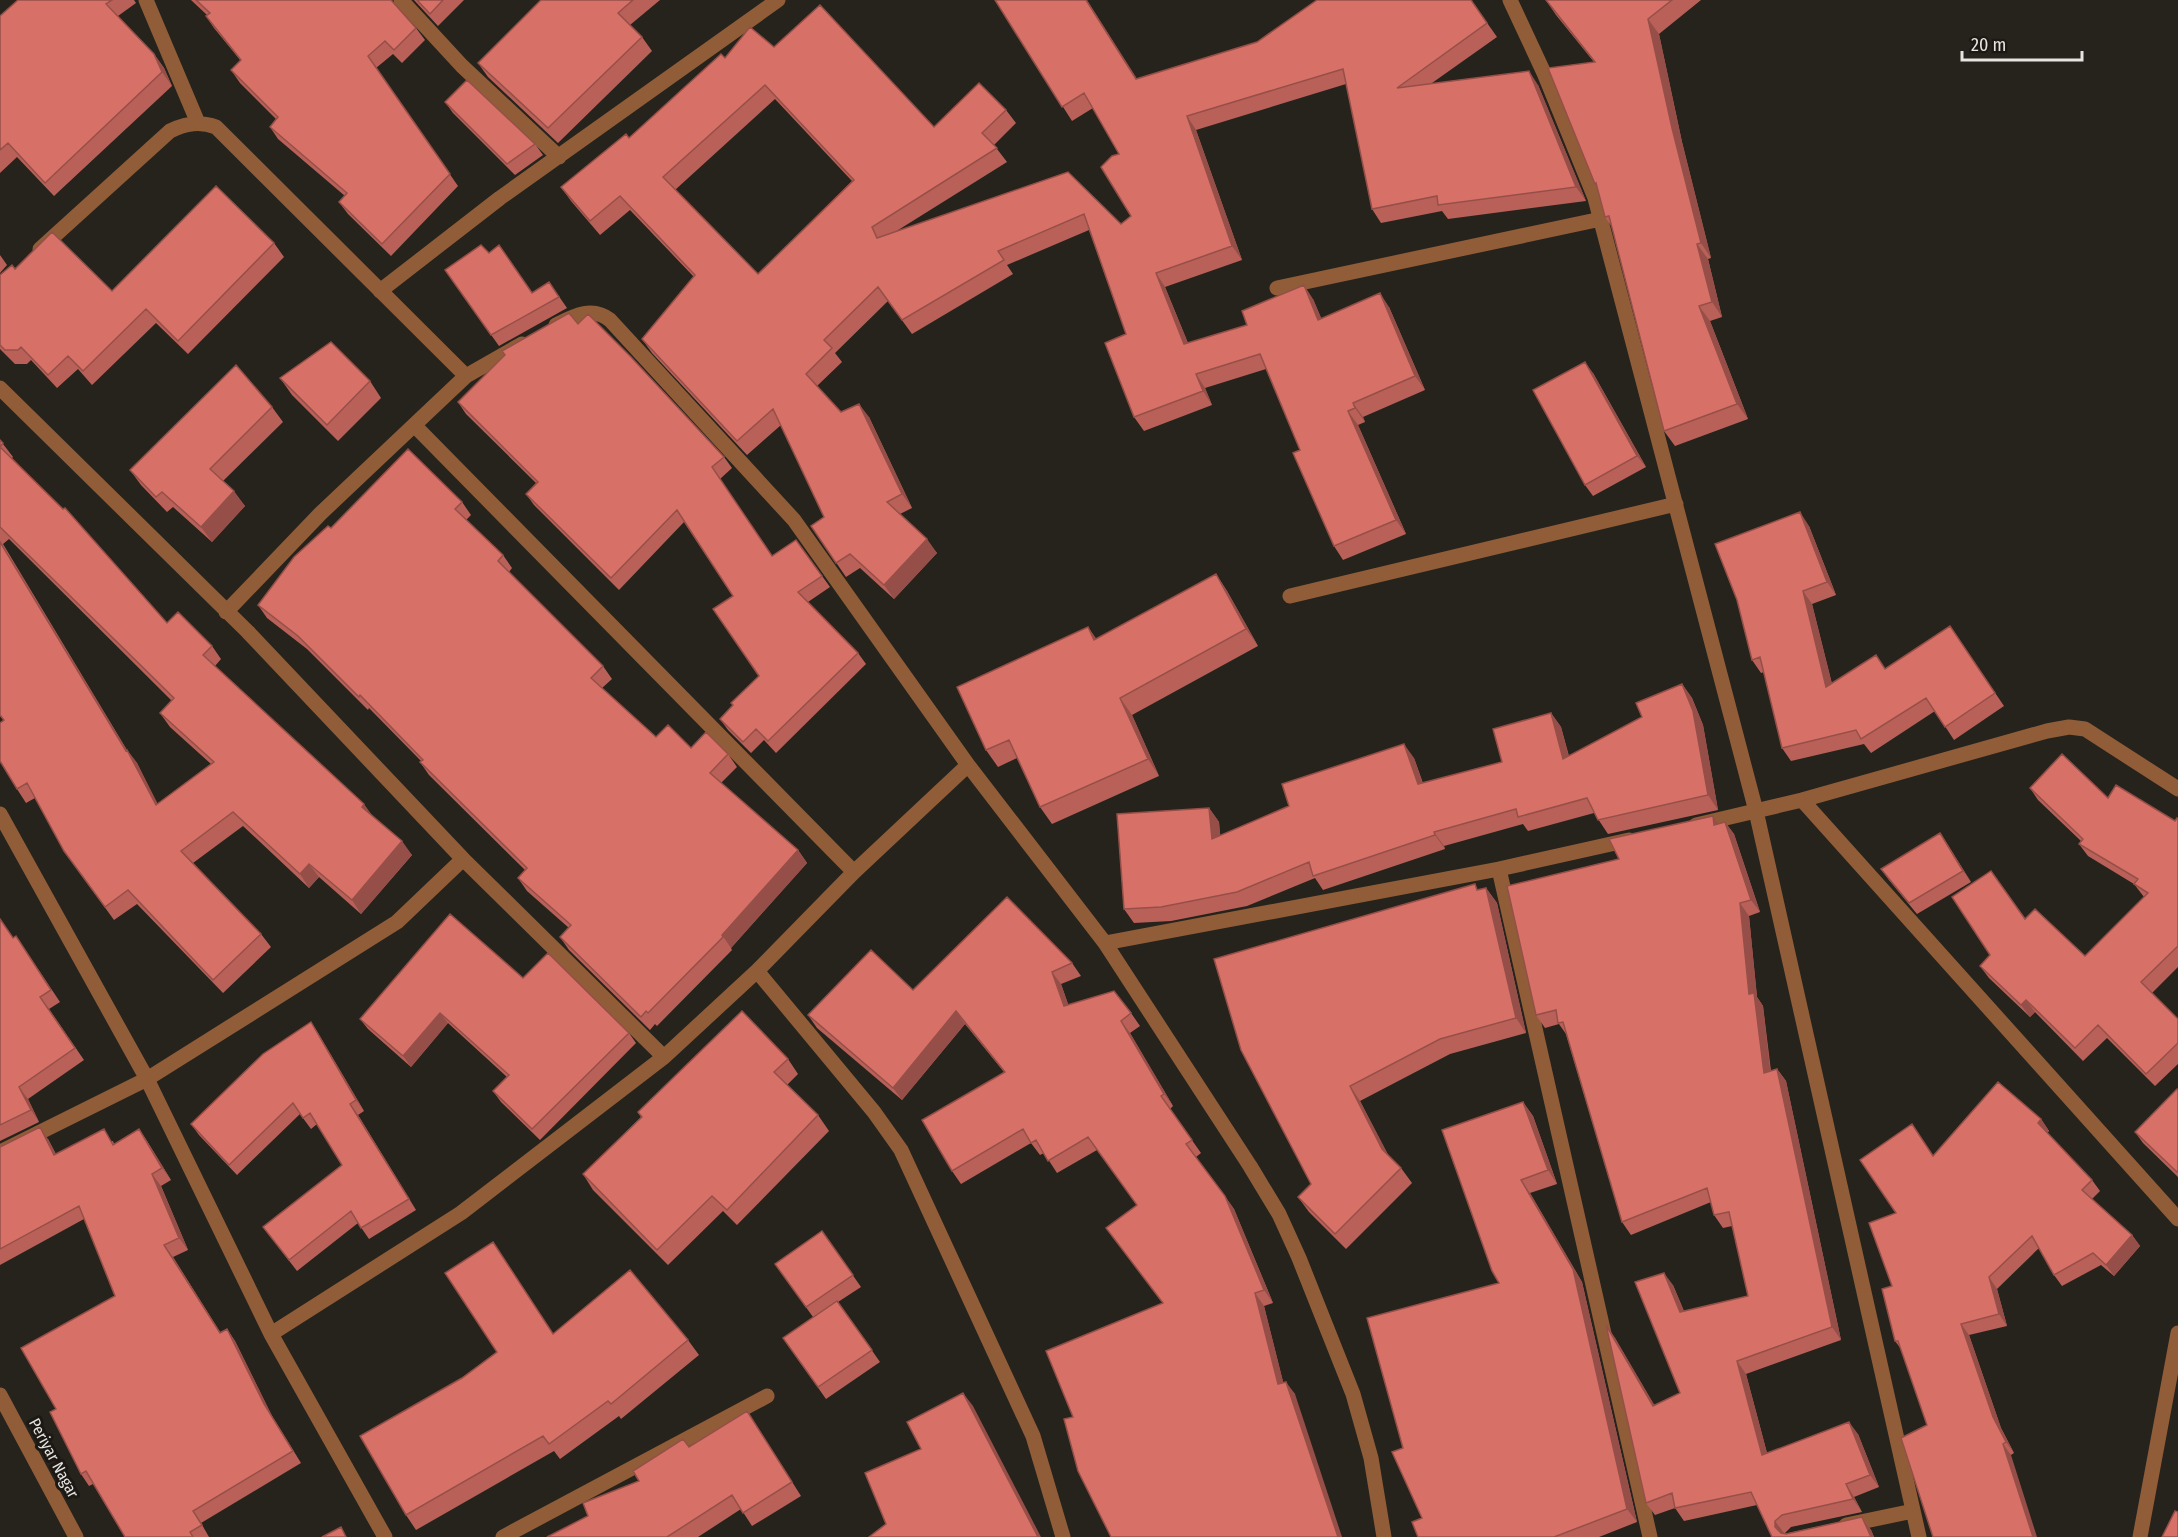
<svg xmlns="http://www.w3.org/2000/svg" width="2178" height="1537" font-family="'Fira Sans Condensed',sans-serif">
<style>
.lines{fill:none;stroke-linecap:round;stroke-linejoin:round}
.minor{stroke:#915d38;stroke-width:15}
.wall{fill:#b96159;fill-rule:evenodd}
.shaded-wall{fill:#964f48}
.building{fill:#d77167;stroke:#964f48;stroke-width:1.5;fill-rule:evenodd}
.labels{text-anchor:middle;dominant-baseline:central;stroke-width:6;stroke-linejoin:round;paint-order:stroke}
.street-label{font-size:16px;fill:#e6e4e0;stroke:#1c1914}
</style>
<rect width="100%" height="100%" fill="#26231d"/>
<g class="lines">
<path class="minor" d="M146,0l52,123
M401,0l61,66 97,91
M1510,0l34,73 51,125 161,613 163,726
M40,249l130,-118c16,-8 30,-10 46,-4l250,249
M1277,288l324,-69
M380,291l120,-93 278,-198
M556,325c18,-9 36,-19 54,-5l184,200 174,245 137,178 145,223 29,48 20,44 54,136 18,64 13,79
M0,388l248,244 215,227 201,198
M415,426l439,446
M1290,596l386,-92
M226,612l94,-98 146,-138 56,-32
M1802,800l376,419
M0,814l147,265 124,255 114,203
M1696,825l106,-25 245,-69 22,-4 16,2 93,60
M1499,869l151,668
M1105,943l394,-74 130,-29
M757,971l117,141 27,38 132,286 30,101
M0,1152l147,-73 250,-157 66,-63
M271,1334l190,-121 203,-156 93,-86 97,-99 114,-107
M0,1395l76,142
M1846,1525l67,-14
M503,1537l264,-141
M2140,1537l38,-204"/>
</g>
<path class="wall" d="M18,0h116l2,3 -18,13 36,38 10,14 8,18 -118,110 -37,-39 -17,16v-157z
M191,0h201l1,2 23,26 9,12 -23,23 -9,-9 -17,14 82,118 -67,70 -43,-42 -9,-12 6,-6 -67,-57 -8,-12 6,-8 -36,-36 -9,-13 10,-9 -27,-33 -8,-12 1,-1z
M414,0h50l-26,26z
M541,0h119l-30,25 12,12 10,14 -94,92 -70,-66 -10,-14z
M995,0l142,79 334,-79 26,37 -65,46 106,2 48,116 -138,18 -6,-8 -61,12 -9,-14 -26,-125 -150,46 46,130 -77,27 23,56 59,-18 66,-26 8,19 68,-11 36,83 -62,27 2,5 -7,3 48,109 -63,26 -9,-14 -34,-96 -34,-81 -61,19 7,17 -68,26 -10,-14 -8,-83 -37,-104 -82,35 6,9 -101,60 -24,-33 -53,52 7,9 -25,24 24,26 28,5 43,91 -12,6 37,39 -43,46 -34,-31 -14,9 -35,-51 13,-9 -43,-92 -34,30 -95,-102 -10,-14 52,-62 -64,-67 -30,25 -29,-34 -10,-14 68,-49 96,-80 49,-11 160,80 72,-17 10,13 -22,22 13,17 -112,70 173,-60 53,52 10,-8 -12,-62 -26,-46 -21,13zM775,99l77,82 -94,93 -83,-84z
M1546,0h155l-42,34 23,108 29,116 -3,1 14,58 -12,4 38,98 -73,27 -11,-15 -52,-204 -7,-10 -8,-30 -2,-3 -1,-122 -38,-47z
M445,102l90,42 8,11 -28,20 -62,-62z
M274,243l10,14 -96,97 -32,-31 -64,62 -14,-16 -21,19 -26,-28 -4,4h-12l-15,-15v-74l15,-6 97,22z
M489,253l43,40 17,-11 18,26 -68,38 -54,-76z
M0,255l7,10 -7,8z
M578,324l146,133 8,11 -12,11 52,77 24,-16 34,47 -22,15 50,51 8,11 -90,89 -12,-13 -13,13 -23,-23 -8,-11 39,-43 -26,-80 -49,-74 -65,68 -85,-85 -8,-11 10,-11 -70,-69 -8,-12z
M1593,373l53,94 -53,29 -8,-11z
M280,378l90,3 11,17 -43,43 -46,-46z
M272,407l11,15 -60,59 22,25 -33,36 -39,-35 -6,5 -26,-27 -11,-15z
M0,440l13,17 -1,1 155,165 45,23 9,13 -6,7 157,150 40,39 -51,59 -42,-37 -10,11 -66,-62 -50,37 68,71 10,13 -48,46 -86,-89 -23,16 -50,-69 -29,-53 -9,5 -9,-14 -13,-68 -4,-5zM9,539l163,162 -12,12 10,14 41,37 -54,40 -20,-41 -10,-13 -124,-206z
M462,502l9,13 -5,5 37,35 9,13 -3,4 94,94 9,13 -10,9 54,49 35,11 37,6 9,13 -16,16 77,67 9,13 -76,85 1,2 -75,76 -2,-2 -5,6 -81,-80 -9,-13 9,-9 -42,-37 -9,-13 7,-8 -96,-95 -9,-13 1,-1 -52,-53 -1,2 -61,-61 -40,-31 -9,-13 73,-77z
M1809,526l27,69 -24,9 20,80 54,-15 64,-43 54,80 -50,34 -19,-29 -64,42 -7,-9 -73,17 -9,-13 -18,-76 -3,1 -9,-13z
M1216,574l11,17 31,55 -126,69 27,61 -107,48 -12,-17 -23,-49 -19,9 -12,-17 102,-123 8,12z
M1682,684l10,14 11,27 15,85 -110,24 -14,-21 -66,18 -5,-7 -79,22 1,3 -122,41 -8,-12 -68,28 -76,15 -37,2 -10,-14 85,-101 10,14 1,14 194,-78 9,25 79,-21 49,-49 10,14 8,29 73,-39z
M2030,788l78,10 67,23 3,-2v148l-26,26 26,26v45l-23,22 -48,-48 -24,23 -48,-49 -5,5 -41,-39 -9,-12 45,-47 60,37 59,-59 -10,-13 -46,-28 -9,-12 2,-3 -43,-41z
M1725,822l9,12 26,78 -11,4 8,81 6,9 8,65 6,-2 9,12 55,259 -95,34 21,79 91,-19 21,53 -25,10 8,15 -71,15 -7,7 78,-17 9,13 3,7h-102l-15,-32 -73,16 -9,-13 -20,7 -9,-12 -40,-178 9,13 39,67 26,-12 -7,-108 11,26 64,-15 -16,-70 -9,2 -9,-13 -3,-13 -80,33 -9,-13 -56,-188 -7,-10 -14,4 -9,-13 83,-156z
M1940,833l31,49 -54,32 -28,-34 -8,-11z
M1486,888l11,15 29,130 -76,21 -90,47 28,54 13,13 11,15 -66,66 -37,-37 -11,-15 13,-13 -70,-134 238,-160z
M0,919l13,19 3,-2 44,66 -11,7 35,51 -56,39 11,23 -39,19z
M1072,963l9,13 -20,8 7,20 63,9 9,13 -10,7 43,73 -3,3 31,44 -5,4 38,52 39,94 -9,3 19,76 12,12 -222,23 90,-114 -57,-75 31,-23 -40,-55 -40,23 -13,-20 -4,2 -9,-12 -70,41 -9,-13 52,-99 -39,-48 -63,76 -85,-72 -9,-13 105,-25z
M523,978l106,55 7,10 -96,97 -39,-38 -8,-11 14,-14 -59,-54 -37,44 -43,-38 -8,-10z
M311,1022l7,11 46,78 -6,4 58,95 -47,29 -11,-16 -61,48 -34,-44 79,-62 -25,-41 -6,5 -11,-15 -63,61 -38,-40 -8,-11z
M788,1059l10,15 -11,11 31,30 11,16 -92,94 -14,-14 -55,54 -75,-75 -10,-16 58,-57 -3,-5z
M2178,1090v87l-35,-34 -8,-11z
M1523,1102l10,14 24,68 -27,9 52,89 55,240 -38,15h-181l4,-19 -19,-70 96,-165z
M2041,1119l8,12 -2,2 45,47 8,11 -8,8 40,36 8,11 -26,30 -13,-11 -39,21 -8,-11 -15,-27 -42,41 10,37 -38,9 32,93 13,25 -3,2 -84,-30 -26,-76 -6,-8 -3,-55 4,-73 38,-57z
M139,1129l8,12 24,39 -10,6 27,64 -15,7 47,75 7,-3 8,12 37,75 29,47 -100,60 8,14h-84l-32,-53 -4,2 -8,-12 -25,-65 59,-113 -31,-77 -84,46v-118l48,-8 8,15 57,-13 1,3z
M822,1231l39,56 -23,15 42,60 -54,37 -43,-61 30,-21 -38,-53z
M503,1257l50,77 135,6 11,15 -78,64 -2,-3 -59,43 -6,-8 -138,79 -10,-15 56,-137 35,-26z
M747,1411l54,85 -49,30 -11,-17 -43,28h-151l41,-21 101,-69z"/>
<path class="shaded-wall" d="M1086,0h1l59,93 -10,-14z
M1648,19l11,15 23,108 29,116 -10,-15 -29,-115z
M154,54l10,14 8,18 -10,-14z
M1529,71l9,14 48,116 -10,-14z
M1187,116l9,14 46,130 -10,-14z
M1697,244l11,15 14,58 -10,-15z
M1156,273l9,14 29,71 -10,-14z
M1304,285l9,14 15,35 -10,-14z
M1380,293l9,14 36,83 -10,-14z
M1699,306l11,15 38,98 -11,-15z
M1585,362l8,11 53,94 -9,-11z
M1196,374l9,14 7,17 -9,-14z
M1353,403l10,14 2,5 -10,-14z
M859,404l10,13 43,91 -10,-14z
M1348,411l10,14 48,109 -10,-14z
M234,491l11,15 -33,36 -11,-15z
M1800,512l9,14 27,69 -9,-13z
M927,539l10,14 -43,46 -10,-14z
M0,541l131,216 -4,-7 10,13 28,55 -9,-13 -30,-54 -126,-209z
M1216,574l11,17 31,55 -12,-17z
M1803,591l9,13 24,96 -10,-13z
M1088,627l12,17 -6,-4z
M1682,684l10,14 11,27 15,85 -10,-15z
M1120,698l12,17 27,61 -11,-17z
M1551,713l10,14 12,46 -10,-14z
M1404,744l10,14 14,41 -10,-15z
M364,804l10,14 -12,-11z
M1209,808l10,14 3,31 -10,-14z
M1713,816l9,13 -8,-4z
M1725,822l9,12 26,78 -9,-12z
M1434,832l10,14 1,3 -10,-14z
M1940,833l8,12 23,37 -8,-11z
M402,841l10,14 -51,59 -9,-14z
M798,850l9,13 -76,85 -9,-13z
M309,864l10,13 -10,11 -9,-14z
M1486,888l11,15 29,130 -10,-15z
M1740,903l9,13 8,81 6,9 9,80 -8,-13 -15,-79z
M1052,972l9,12 12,34 -9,-12z
M2026,1000l9,12 -5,5 -9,-12z
M956,1011l9,13 -63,76 -9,-12z
M440,1013l8,10 -37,44 -8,-11z
M1121,1021l9,12 43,73 -9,-12z
M311,1022l7,11 46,78 -8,-11z
M1777,1069l9,12 55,259 -9,-13z
M1350,1086l10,15 33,63 -11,-15z
M19,1087l9,12 11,23 -8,-12z
M1523,1102l10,14 24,68 -9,-14z
M350,1104l8,11 58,95 -7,-11z
M2041,1119l8,12 -3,3 -8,-11z
M40,1127l8,12 14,28 -8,-12z
M139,1129l8,12 24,39 -9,-12z
M152,1174l9,12 27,64 -9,-12z
M1521,1180l9,13 52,89 55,240 -10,-13z
M1225,1196l9,13 39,94 -9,-13z
M2132,1235l8,11 -26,30 -8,-11z
M164,1245l9,12 55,88 -8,-12z
M1664,1273l9,12 16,39 -9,-12z
M1989,1277l8,12 10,37 -8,-12z
M1255,1293l9,13 23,91 -9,-13z
M1961,1324l8,11 32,93 13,25 -8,-11 -13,-25z
M1606,1325l9,13 47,80 -9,-12z
M227,1329l8,12 37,75 29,47 -37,-59z
M1737,1361l9,13 25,94 -9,-13z
M1286,1382l9,12 47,143h-4l-3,-8z
M963,1393l10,13 68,131h-3z
M1849,1422l9,12 21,53 -9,-12z
M2003,1444l8,11 26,82h-4z
M1846,1484l8,13 8,15 -9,-13z
M1862,1517l9,13 3,7h-3z
M1775,1521l9,12v4l-9,-10z"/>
<path class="building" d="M18,0h94l-6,4 48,50 8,18 -117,111 -37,-40 -8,7v-134z
M196,0h195l25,28 -22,22 -9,-9 -17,15 82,118 -68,70 -43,-42 8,-9 -77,-66 8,-10 -47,-47 10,-10 -35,-44 4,-3z
M417,0h26l-13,14z
M541,0h92l-15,13 24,24 -94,91 -70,-65z
M995,0h91l50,79 121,-37 60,-42h154l16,23 -90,65 132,-17 47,116 -138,18 -1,-9 -65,13 -29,-140 -156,47 45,130 -76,27 28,71 63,-19 -5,-14 62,-26 14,35 62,-27 35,83 -62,27 2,5 -7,3 48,109 -62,26 -41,-93 7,-3 -40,-96 -64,20 7,17 -69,26 -29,-74 21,-9 -42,-120 -86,37 6,9 -102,60 -24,-33 -54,53 8,8 -26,26 35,38 18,-8 43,90 -15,8 40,37 -43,46 -34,-31 -14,9 -25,-37 13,-9 -51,-108 -36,32 -95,-102 53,-64 -75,-79 -30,25 -29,-34 65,-53 3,4 92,-84 4,4 25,-31 24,20 46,-42 114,122 45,-44 27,27 -24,23 15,15 -125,79 5,11 191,-66 53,52 10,-8 -30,-49 11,-11 7,-2 -35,-61 -22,14zM765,85l89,95 -96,94 -95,-97z
M1546,0h126l-24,19 24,109 29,115 -4,1 15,58 -13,4 38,98 -73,27 -55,-215 -4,1 -9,-34 -1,1 -47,-116 47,-6z
M467,80l68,64 -28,20 -62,-62z
M216,186l58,57 -96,98 -32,-32 -63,62 -15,-15 -20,19 -27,-28 -3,3h-13l-5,-5v-70l12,-10 3,4 37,-37 60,59z
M481,245l8,8 10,-8 33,48 17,-11 10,15 -68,38 -46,-65z
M569,313l9,11 10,-10 43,43 93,100 -12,10 60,89 24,-16 26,36 -24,16 60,61 -90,88 -12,-12 -13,13 -23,-23 13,-14 -2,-2 28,-27 -46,-67 20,-13 -56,-86 -66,68 -85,-84 12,-12 -80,-80 47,-47 -3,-4z
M331,342l39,39 -43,44 -47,-47z
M1585,362l52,94 -52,29 -52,-95z
M236,365l36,42 -62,62 24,22 -33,36 -39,-35 -6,5 -26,-27z
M0,440l3,3 -3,4 63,62 2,-1 102,115 11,-11 34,34 -9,9 161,149 -2,3 40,34 -50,59 -43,-36 -9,10 -67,-62 -52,39 80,83 -48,46 -85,-90 -23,17 -41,-56 -37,-68 -10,6 -17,-28v-38l4,-3 -4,-5v-173l126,209 1,-1 29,55 58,-43 -54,-49 14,-15 -174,-171z
M408,449l54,53 -7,7 48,46 -5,6 105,105 -12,12 65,59 12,-12 23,23 15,-16 22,22 -18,19 88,77 -76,85 1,2 -75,76 -2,-2 -5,6 -81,-80 11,-12 -53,-47 9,-10 -107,-106 3,-2 -63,-65 -1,2 -61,-61 -40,-31 36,-48 34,-31 3,2z
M1800,512l27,70 -24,9 23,96 50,-32 9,14 65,-43 45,67 -50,34 -19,-29 -65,41 -5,-9 -74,18 -22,-91 -8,3 -15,-60 -22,-56z
M1216,574l30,55 -126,69 28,61 -108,48 -31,-67 -23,10 -29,-63 131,-60 6,13z
M1682,684l11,27 15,84 -110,25 -11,-22 -69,19 -2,-8 -82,23 1,3 -122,41 -4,-14 -72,30 -76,15 -37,2 -7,-95 92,-6 3,31 77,-33 -7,-22 122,-40 14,40 84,-22 -9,-33 58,-16 12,46 79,-42 -6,-14z
M2062,754l46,44 8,-13 59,36 2,-3 1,1v127l-37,36 37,37v24l-32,31 -48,-49 -23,23 -49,-48 -5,5 -41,-39 10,-11 -38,-58 39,-26 34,48 10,-10 50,47 63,-63 -14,-9 4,-5 -59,-35 4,-5 -53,-51z
M1713,816l1,9 11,-3 26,78 -11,3 9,91 5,-1 10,80 13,-4 55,258 -95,34 25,94 87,-33 21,53 -24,9 7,15 -71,16 -7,6v6l6,6 5,1 76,-17 9,20h-99l-21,-45 -76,16 -3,-15 -26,10 -40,-178 47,81 27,-13 -45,-111 29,-9 16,39 68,-16 -19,-84 -15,3 -7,-27 -85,34 -59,-200 -5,1 -2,-13 -20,5 -29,-129 112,-27 -10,-20z
M1940,833l23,38 -54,32 -28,-34z
M1475,884l2,6 9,-2 30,130 -76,21 -90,47 32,63 19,19 -66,66 -37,-37 13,-13 -70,-134 -27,-91z
M1007,897l65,66 -20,9 12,34 50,-15 17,22 -10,8 43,73 -3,2 31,44 -6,4 39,52 39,94 -9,3 23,91 8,-2 52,155h-227l-33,-66 -14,-52 9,-2 -27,-66 117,-48 -57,-75 31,-23 -49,-68 -40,24 -12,-21 -5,3 -8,-14 -71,42 -30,-51 83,-48 -49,-61 -63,77 -85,-73 63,-65 42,40z
M450,914l73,64 25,-25 81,80 -97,96 -39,-38 16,-16 -69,-62 -37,43 -43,-37z
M0,919l13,19 3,-2 35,54 -11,7 35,51 -56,39 12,23 -31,15z
M742,1011l46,48 -14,13 44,43 -91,95 -15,-14 -55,54 -74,-76 59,-57 -4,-5z
M311,1022l45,78 -6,4 59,95 -48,29 -10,-17 -62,49 -26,-33 79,-62 -32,-52 -7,5 -10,-15 -64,62 -38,-41 72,-70z
M1998,1082l43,37 -3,4 54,57 -10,10 50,45 -26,30 -13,-12 -39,22 -22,-39 -43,41 10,37 -38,10 32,93 13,25 -3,2 30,93h-100l-32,-99 26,-13 -29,-84h-3l-13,-52 10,-3 -23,-63 27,-10 -36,-53 52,-36 21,32z
M2177,1089l1,1v81l-1,1 -42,-40z
M1523,1102l25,68 -27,10 52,89 54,240 -73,28h-136l-6,-15 10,-4 -30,-66 11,-4 -36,-130 132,-35 -7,-12 -50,-141z
M40,1127l14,28 50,-26 9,16 26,-16 23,39 -10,6 27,64 -15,7 56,88 7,-4 37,75 29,47 -100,60 9,14 -12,7 3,5h-68l-39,-66 -5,3 -31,-62 6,-3 -35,-61 94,-52 -36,-90 -79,43v-102z
M822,1231l31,44 -47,32 -31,-43z
M493,1242l60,92 77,-64 58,70 -77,64 -3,-3 -59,43 -6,-8 -137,79 -46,-79 102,-58 35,-26 -52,-79z
M837,1301l35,49 -54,37 -35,-49z
M963,1393l75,144h-169l17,-13 -21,-51 56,-24 -14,-27z
M747,1411l45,71 -49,31 -11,-18 -65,42h-120l41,-21 -5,-13 56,-22 -6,-10 50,-32 6,8z
M2175,1511l3,1v25h-16z
M341,1527l5,10h-24z"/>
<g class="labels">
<g class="street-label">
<text transform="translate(54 1458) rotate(62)">Periyar Nagar</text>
</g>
</g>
<path d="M1962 51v9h120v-9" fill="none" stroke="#e6e4e0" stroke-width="3"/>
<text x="1971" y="51" font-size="18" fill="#e6e4e0" stroke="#1c1914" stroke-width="4.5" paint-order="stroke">20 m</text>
</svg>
